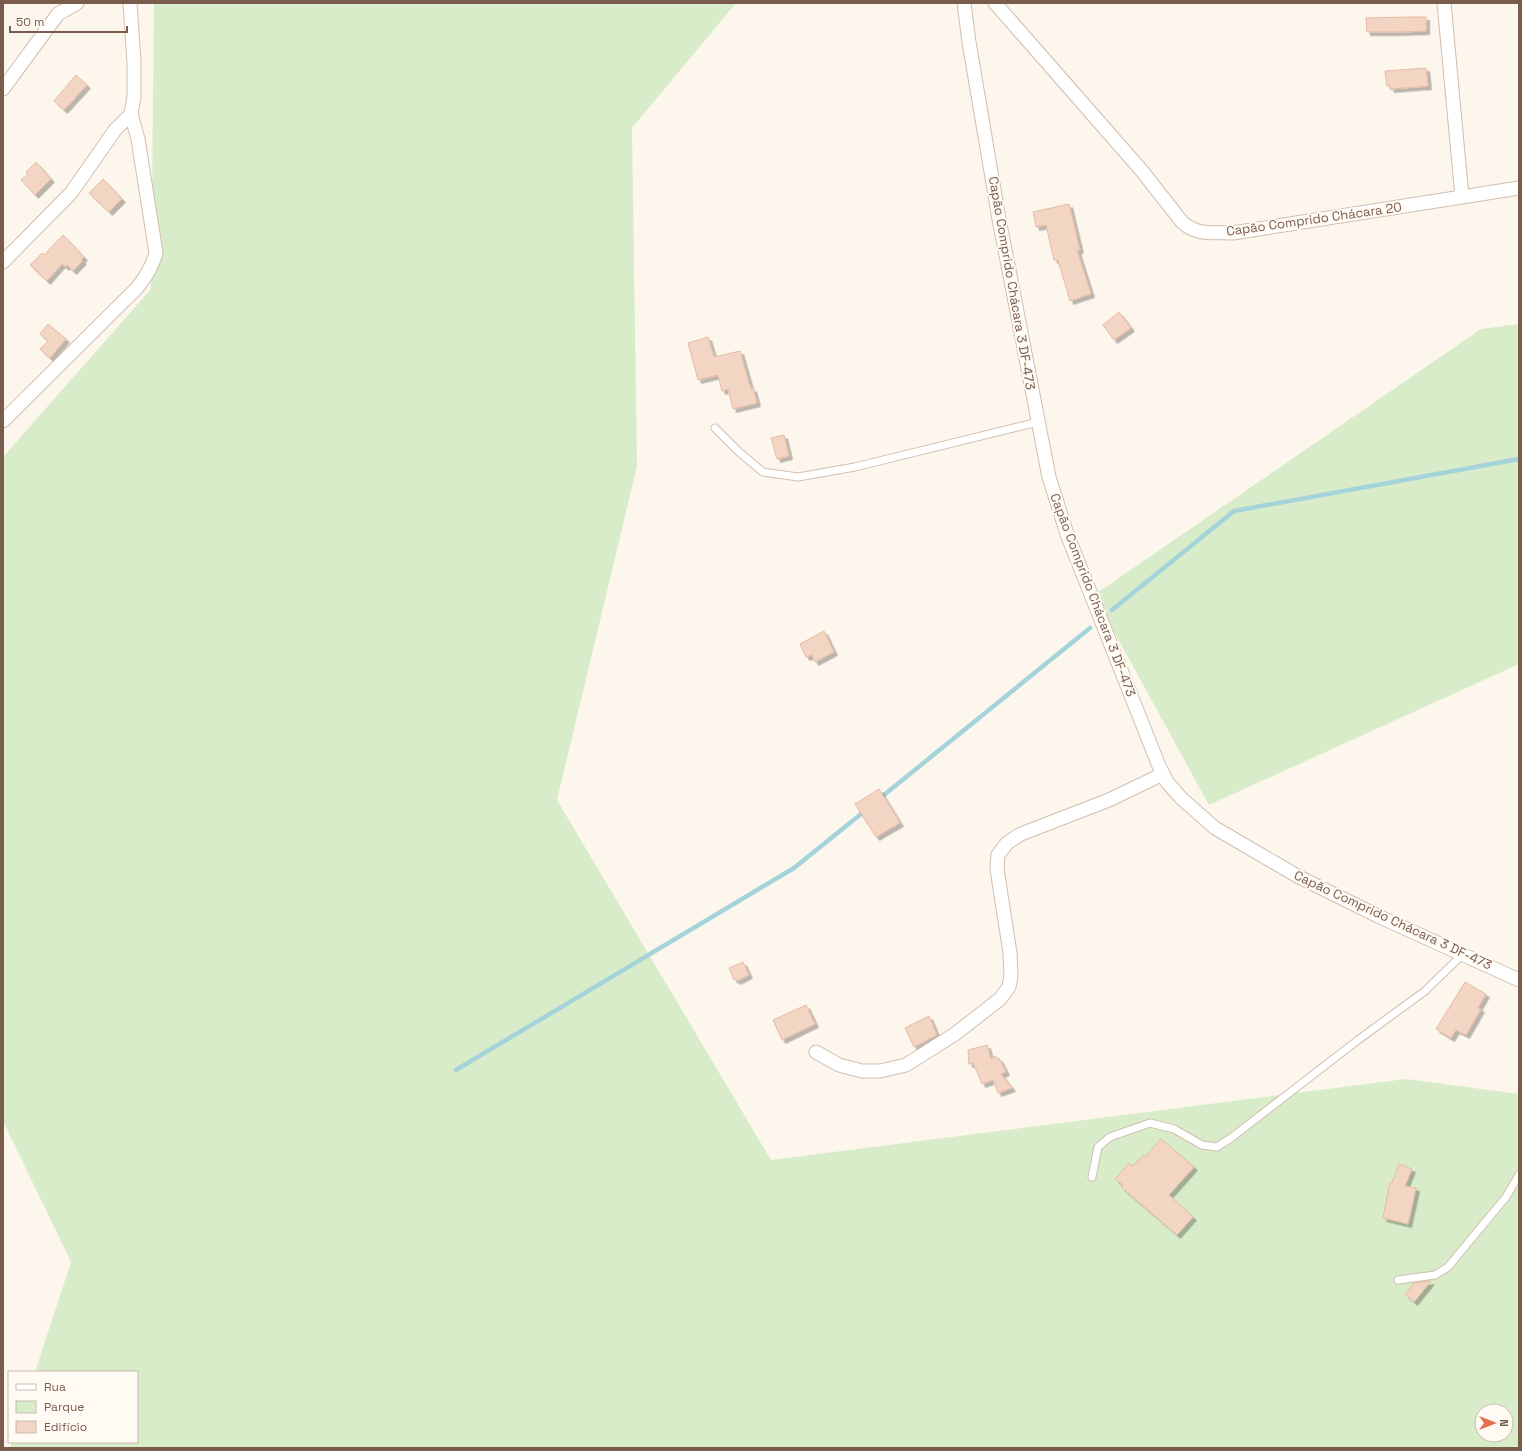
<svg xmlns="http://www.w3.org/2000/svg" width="1522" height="1451" font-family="'Space Grotesk',sans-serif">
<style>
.green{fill:#d8ecc9;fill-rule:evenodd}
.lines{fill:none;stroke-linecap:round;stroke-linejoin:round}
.stream{stroke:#a5d3da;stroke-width:4.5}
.building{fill:#f3d5c3;stroke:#e6bba3;filter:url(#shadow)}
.lane-casing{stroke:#d1beb0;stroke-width:9}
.street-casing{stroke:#d1beb0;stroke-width:15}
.lane{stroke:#fff;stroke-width:7}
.street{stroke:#fff;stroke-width:13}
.labels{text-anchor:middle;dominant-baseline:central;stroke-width:4;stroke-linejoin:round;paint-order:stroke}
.street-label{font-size:13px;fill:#7a5c4d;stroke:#fffaf3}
</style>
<defs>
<filter id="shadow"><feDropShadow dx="3.5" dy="3.5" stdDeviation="0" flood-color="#0004"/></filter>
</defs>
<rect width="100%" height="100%" fill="#fdf6ec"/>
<path class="green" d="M154,3h582l-104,125 5,338 -80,334 214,360 635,-81 113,15v354h-1509l2,-6h125v-70h-102l36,-110 -68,-141v-664l148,-168zM1482,1411h24v24h-24z
M1519,324v340l-310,141 -115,-210 387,-266z"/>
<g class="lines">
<path class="stream" d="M1112,610l122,-99 285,-52
M879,799l211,-171
M456,1070l338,-202 72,-58"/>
</g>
<path class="building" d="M1409,17h17v14l-26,1h-33l-1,-14z
M1426,68l2,18 -37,3 -1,-3h-3l-2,-15z
M76,75l11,10 -23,25 -10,-9z
M36,162l15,17 -16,16 -14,-15 7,-6 -2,-2z
M103,179l19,20 -13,13 -20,-19z
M1069,204l11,46h-3l14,44 -21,7 -12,-41h-4l-8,-35 -10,2 -3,-15z
M63,235l21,22 -3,3 2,1 -10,10 -6,-6 -1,2 -4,-3 -15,17 -17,-16 12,-12 2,2z
M1119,312l12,16 -17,12 -11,-15z
M48,324l18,15 -16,19 -10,-9 8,-8 -8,-7z
M708,337l6,20 26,-6 11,38 2,-1 4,15 -24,6 -5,-20 -6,2 -4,-16 -20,5 -10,-37z
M784,435l5,21 -12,3 -6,-21z
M824,631l10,21 -19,10 -3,-7 -6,2 -6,-13z
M879,789l21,34 -24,14 -21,-33z
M743,962l6,13 -12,6 -1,-2 -2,1 -5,-12z
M1465,982l21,12 -8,14 3,1 -15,26 -10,-5 -5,8 -15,-9z
M806,1005l9,19 -33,16 -9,-20z
M929,1016l8,19 -23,12 -9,-19z
M987,1045l4,14 5,-3 2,3 1,-1 7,14 -5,2 11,14 -14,5 -5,-13 -11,4 -9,-21 -4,1 -1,-14z
M1161,1139l33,28 -25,28 24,22 -16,18 -56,-48 2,-2 -8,-6 14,-16 4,3 10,-11 2,2z
M1399,1164l13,5 -7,17 11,2 -8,36 -25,-6 7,-36 2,1z
M1431,1281l-17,21 -9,-8 9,-11z"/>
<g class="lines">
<g class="lane-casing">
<path id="lane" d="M715,428l24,24 24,20 35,5 57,-10 183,-45
M1092,1177l6,-30 12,-10 40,-14 24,6 28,16 15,2 14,-9 127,-98 67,-49 38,-37
M1398,1280l37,-5 13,-8 58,-70 13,-22"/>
</g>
<g class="street-casing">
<path id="street" d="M964,3l5,39 30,177 50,258 18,57 92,232 8,16 14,16 34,30 84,49 79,39 141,64
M995,3l147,168 40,51c15,14 31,10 51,11l286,-45
M1444,3l18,194
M3,89l55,-75 19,-11
M3,262l68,-69 44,-63 16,-16
M3,421l134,-133c9,-11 15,-21 19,-35l-18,-114 -7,-25 3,-17v-35l-4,-59
M816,1052l23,13 23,6h18l26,-6 49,-31 45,-35 9,-12 2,-11 -1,-23 -13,-84 1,-14 9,-12 14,-9 88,-34 54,-26"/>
</g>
<use href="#lane" class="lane"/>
<use href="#street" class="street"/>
</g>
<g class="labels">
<g class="street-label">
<text transform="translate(1314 219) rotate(-8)">Capão Comprido Chácara 20</text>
<text transform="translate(1012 283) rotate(80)">Capão Comprido Chácara 3 DF-473</text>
<text transform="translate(1093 595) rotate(69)">Capão Comprido Chácara 3 DF-473</text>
<text transform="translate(1393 920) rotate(25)">Capão Comprido Chácara 3 DF-473</text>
</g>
</g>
<rect width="1522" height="1451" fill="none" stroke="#7a5c4d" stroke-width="8"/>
<rect x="8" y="1371" width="130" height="72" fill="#fffaf3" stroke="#cabbb1"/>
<rect x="16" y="1384" width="20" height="6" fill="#ffffff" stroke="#cabbb1"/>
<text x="44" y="1391" font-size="12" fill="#7a5c4d">Rua</text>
<rect x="16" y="1401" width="20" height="12" fill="#d8ecc9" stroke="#cabbb1"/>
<text x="44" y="1411" font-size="12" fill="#7a5c4d">Parque</text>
<rect x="16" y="1421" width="20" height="12" fill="#f3d5c3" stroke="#cabbb1"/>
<text x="44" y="1431" font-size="12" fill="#7a5c4d">Edifício</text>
<g transform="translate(1494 1423) rotate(90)"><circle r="19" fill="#fffaf3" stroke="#cabbb1"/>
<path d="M0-3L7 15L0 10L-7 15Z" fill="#e76f51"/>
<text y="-6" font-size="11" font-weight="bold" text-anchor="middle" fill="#7a5c4d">N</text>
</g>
<path d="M10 26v6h117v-6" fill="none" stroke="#7a5c4d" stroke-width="2"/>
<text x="16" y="26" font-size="12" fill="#7a5c4d" stroke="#fffaf3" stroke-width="3" paint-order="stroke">50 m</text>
</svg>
